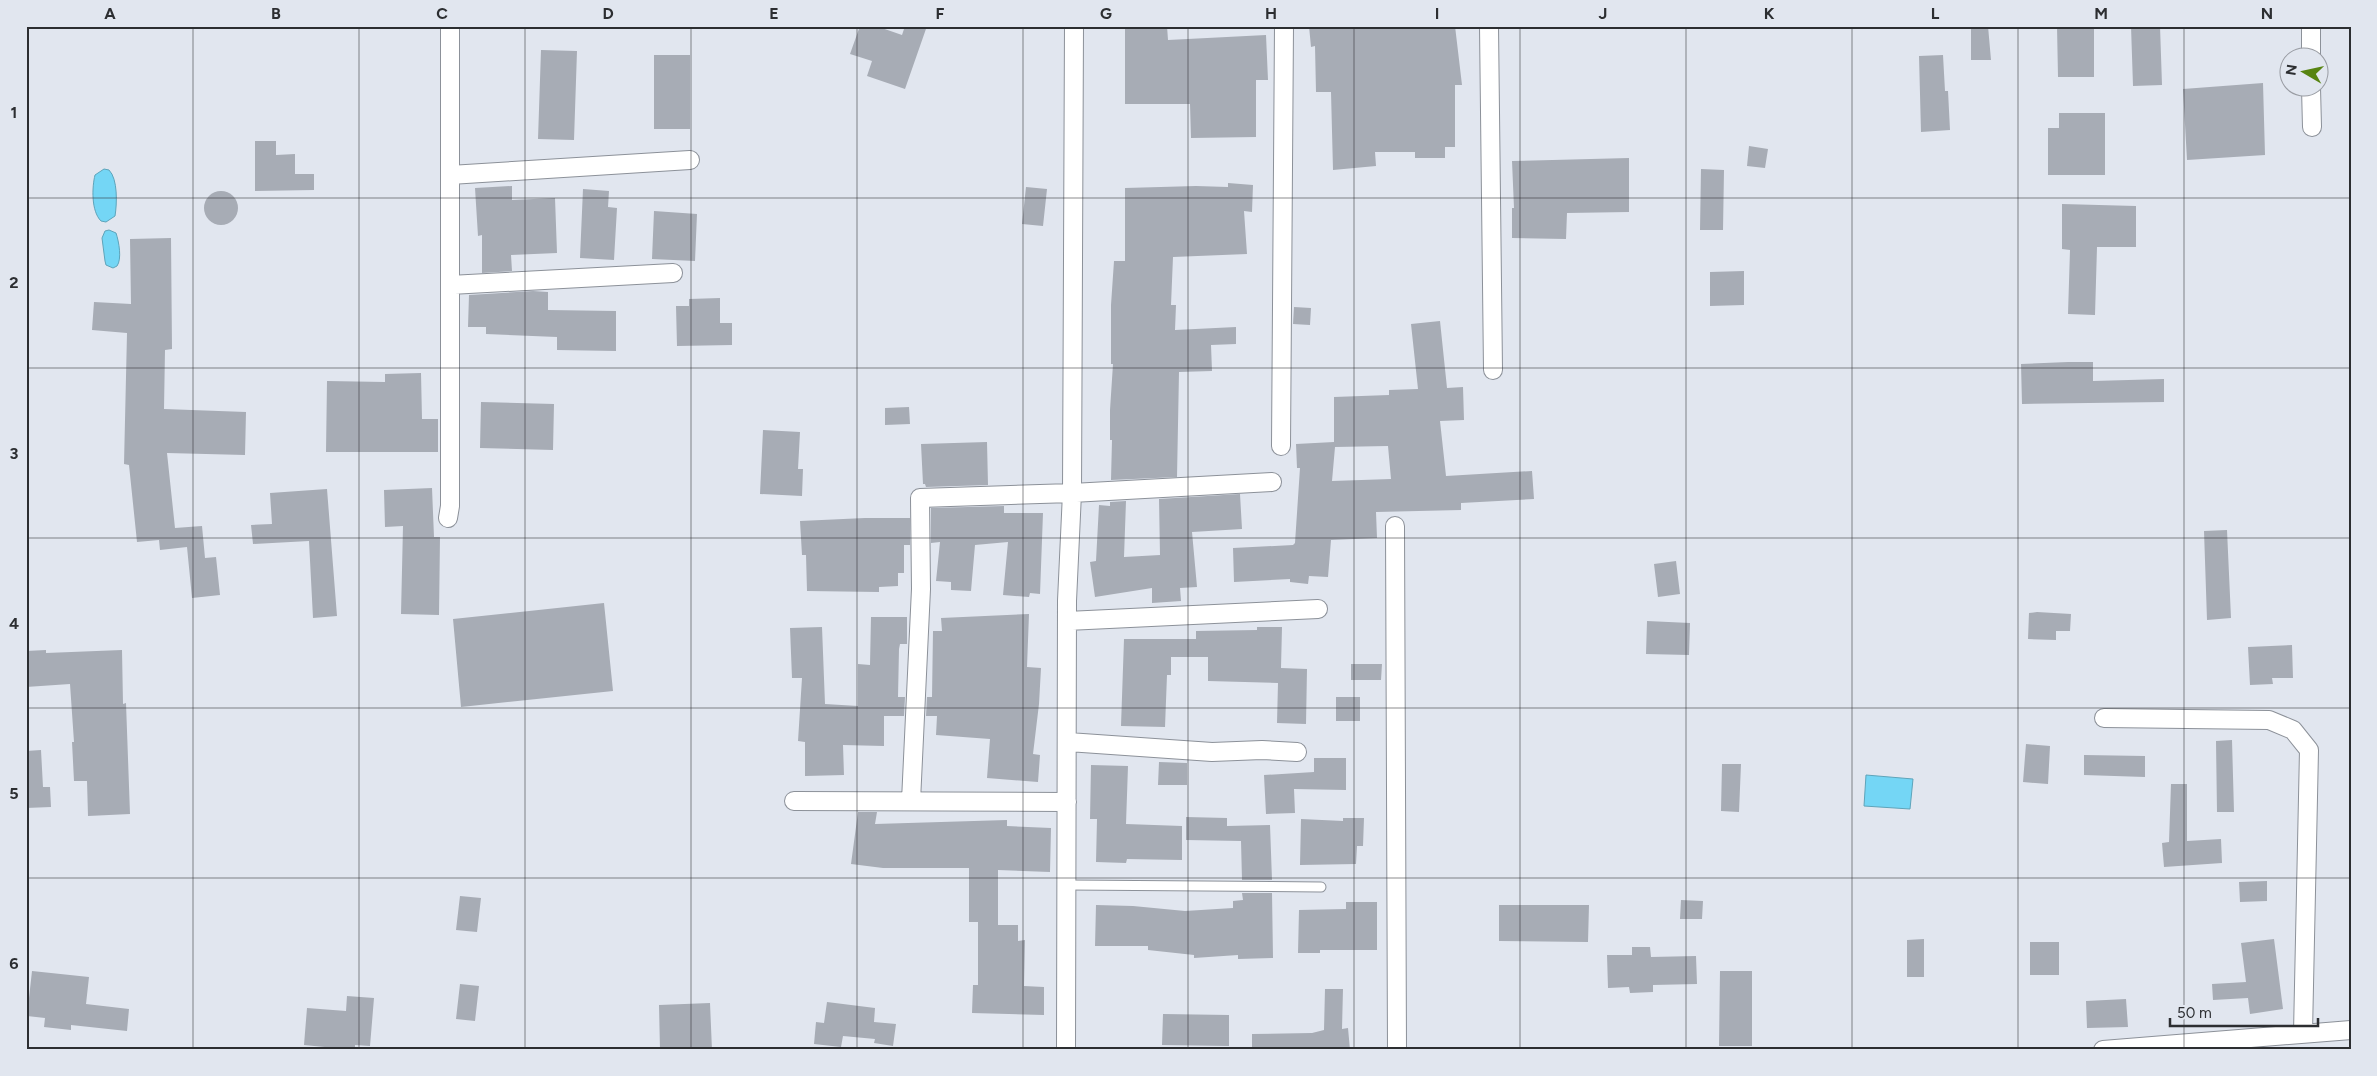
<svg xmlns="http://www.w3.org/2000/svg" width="2377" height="1076" font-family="Figtree,sans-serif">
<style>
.water{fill:#74d6f5;stroke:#5ea4ba}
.building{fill:#a7acb5;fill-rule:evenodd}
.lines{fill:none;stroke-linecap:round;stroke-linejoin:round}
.lane-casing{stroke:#8c9199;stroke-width:11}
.street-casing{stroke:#8c9199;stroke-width:20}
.lane{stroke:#fff;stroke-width:9}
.street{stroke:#fff;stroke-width:18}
.grid{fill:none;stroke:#2c2e31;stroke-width:1;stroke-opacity:0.55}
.neatline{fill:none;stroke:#2c2e31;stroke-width:2}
.grid-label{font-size:16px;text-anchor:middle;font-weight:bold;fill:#2c2e31}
</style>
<rect width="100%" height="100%" fill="#e1e6ef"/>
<path class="water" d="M104,169l5,1c9,9 8,34 6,46l-9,6 -5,-1c-10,-10 -9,-34 -6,-46z
M109,230l7,3c3,9 6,26 1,33l-4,2 -7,-3 -1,-4 -3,-23 3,-7z
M1866,775l47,4 -3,30 -46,-3z"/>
<path class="building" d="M860,26h16l26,9 3,-9h22l-22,63 -38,-13 5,-15 -22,-7z
M1125,26h42l1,14 98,-5 2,45h-12v57l-65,1 -1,-34h-65z
M1309,26h146l7,59h-7v62h-10v11h-30v-6h-40l1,14 -43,4 -2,-78h-15l-1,-46 -4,1z
M1971,26h17l3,34h-20z
M2057,26h37v51h-36z
M2131,26h29l2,59 -29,1z
M541,50l36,1 -3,89 -36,-1z
M654,55h36v74h-36z
M1943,55l2,36h3l2,39 -29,2 -2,-76z
M2263,83l2,72 -78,5 -4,-71z
M2059,113h46v62h-57v-47h11z
M255,141h21v14l19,-1v20h19v16l-59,1z
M1749,146l19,3 -3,19 -18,-2z
M1629,158v54l-62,1 -1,26 -54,-1v-30h2l-2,-47z
M1701,169l23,1 -1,60h-23z
M1228,183l25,2 -1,27 -8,-1 3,43 -74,3 -2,48h5l-1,25 61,-3v17l-25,1 1,26 -33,1 -2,105 -66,3 1,-40h-2v-30l3,-46h-2v-59l3,-44h11v-73l71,-2 32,1z
M512,186v14l43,-2 2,55 -46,2 1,16 -30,2v-38l-4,1 -3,-48z
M1026,187l21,2 -4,37 -21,-2z
M583,189l26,2 -1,16 9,1 -3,52 -34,-2z
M204 208a17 17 0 1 1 34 0a17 17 0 1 1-34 0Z
M2062,204l74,2v41h-39l-2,68 -27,-1 2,-64 -8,-1z
M654,211l43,3 -2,47 -43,-2z
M171,238l1,111 -7,1 -1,59 82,3 -1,43 -78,-2 8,75 27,-2 3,32 11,-1 4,38 -28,3 -5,-51 -27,3 -1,-10 -22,2 -8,-77 -5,-1 3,-131 -35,-3 2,-28 37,2 -1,-65z
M1744,271v34l-34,1v-34z
M533,291l15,1v18l68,1v40l-59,-1v-13l-71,-3v-7h-18l1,-32z
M720,298v25h12v22l-55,1 -1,-40h13v-7z
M1294,307l17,1 -1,17 -17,-1z
M1440,321l7,67 16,-1 1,33 -24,1 6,55 86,-5 2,28 -73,4v7l-85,2 1,26 -46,2 -3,37 -19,-1 -1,8 -18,-2v-3l-56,3 -1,-34 60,-3 2,-2 5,-75h-3l-1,-24 38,-2v-45l55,-2v-5l29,-1 -7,-65zM1388,446l3,33 -59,2 3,-34z
M2068,362h25v19l71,-2v23l-142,2 -1,-40z
M421,373l1,46h16v33h-112l1,-71 58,1v-8z
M481,402l73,2 -1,46 -73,-2z
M909,407l1,17 -25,1v-17z
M763,430l37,2 -2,37h5l-1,27 -42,-2z
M987,442l1,43 -62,2 -1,-3h-2l-2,-40z
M432,488l2,49h6l-1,78 -38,-1 2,-88 -18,1 -1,-37z
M327,489l10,127 -24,2 -4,-77 -56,3 -2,-19 21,-1 -2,-31z
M1240,494l2,35 -50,3 5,55 -17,1 1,13 -29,2v-15l-57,9 -5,-35 6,-1 3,-56 11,1v-4l16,-1 -2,56 36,-2 -1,-56z
M1004,506v7h39l-3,81 -10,-1 -1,4 -26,-2 5,-53 -33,3 -4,46 -20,-1v-8l-15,-1 4,-39 -9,1v-35z
M865,518h45v27h-6v28h-6v13l-19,1v5l-72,-1 -1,-36h-4l-2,-34z
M2227,530l4,88 -24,2 -3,-89z
M1676,561l4,33 -22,3 -4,-33z
M604,603l9,88 -152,16 -8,-88z
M2037,612l34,2 -1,17h-14v9l-28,-1 1,-26z
M1029,614l-2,53 14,1 -2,36 -6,50 7,1 -2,27 -51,-4 3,-39 -54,-4 1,-19h-11l1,-19h5l1,-66h9l-1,-13z
M871,617h36v27h-7l-1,5 -1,48h7l-1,19h-20v30l-41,-1 1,30 -39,1v-34l-7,-1 4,-63h-10l-2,-50 32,-1 3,77 33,2v-42l12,1z
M1647,621l43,2 -1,32 -43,-1z
M1257,627h25l-1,41 26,1 -1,55 -29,-1 1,-40 -70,-2v-24h-37v18h-4l-2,52 -44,-1 3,-87h72v-8l61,-1z
M2292,645l1,33h-21l1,6 -23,1 -2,-38z
M46,650v3l76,-3 1,54 3,-1 4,111 -42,2 -1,-35h-13l-2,-39h2l-4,-58 -44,3v-36z
M1351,664h31l-1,16h-30z
M1336,697h24v24h-24z
M2232,740l2,72h-17l-1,-71z
M2026,744l24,2 -2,38 -25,-2z
M41,750l2,37h7l1,20 -25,1v-57z
M2084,755l61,1v21l-61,-2z
M1314,758h32v32l-52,-1 1,24 -29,1 -2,-39 50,-3z
M1159,762l28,1v22h-29z
M1722,764h19l-2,48 -18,-1z
M1091,765l37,1 -2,58 56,2v34l-55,-1 -1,4 -30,-1 1,-43h-7z
M2171,784h16v57l34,-2 1,24 -58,4 -2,-24 7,-1z
M858,812h19l-2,12 132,-4v6l44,2 -1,44 -52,-2v55h20v16l7,-1 -1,46 20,1v28l-72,-2 1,-28h5v-63h-9v-54h-86l-32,-4z
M1186,817l41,1v8l43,-1 2,55h-30l-1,-39 -55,-1z
M1343,818h21l-1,28h-6l-1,18 -56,1 1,-46 42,2z
M2267,881v20l-27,1 -1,-20z
M1242,893h30l1,65 -35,1v-4l-44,3v-3l-46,-5v-4h-53l1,-41 37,1 52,5 48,-3v-7l10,-1z
M460,896l21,2 -4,34 -21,-2z
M1681,900l22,1 -1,18h-22z
M1346,902h31v48h-57v3h-22l1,-43 47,-1z
M1499,905h90l-1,37 -89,-1z
M1924,939v38h-17v-37z
M2274,939l9,70 -33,5 -2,-16 -35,2 -1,-16 34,-2 -5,-39z
M2030,942h29v33h-29z
M1632,947h18l1,10 45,-1 1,28 -44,1v7l-23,1 -1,-6 -21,1 -1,-33h25z
M32,971l57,6 -3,27 43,5 -2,22 -56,-6v5l-27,-3 1,-9 -18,-2z
M1720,971h32v75h-33z
M460,984l19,2 -4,35 -19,-2z
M1325,989h18l-1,40 6,-1 2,22h-98v-16l60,-1 12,-3z
M347,996l27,2 -4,48 -15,-1v5h-20v-2l-31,-3 3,-37 39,3z
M2126,999l2,28 -41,1 -1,-27z
M827,1002l48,6 -1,14 22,2 -3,22 -19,-3 1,-4 -32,-3 -2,11 -27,-3 2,-22 8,1z
M710,1003l2,47h-52l-1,-45z
M1163,1014l66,1v31l-67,-1z"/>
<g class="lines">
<g class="lane-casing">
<path id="lane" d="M1068,885l253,2"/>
</g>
<g class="street-casing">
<path id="street" d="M1489,26l4,344
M2311,26v32
M2311,88l1,39
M450,175l240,-15
M450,285l223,-12
M1281,446l3,-420
M448,518l2,-12v-480
M1395,526l2,524
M1067,621l251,-12
M2104,718l165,2 24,10 16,20 -6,283
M1068,742l144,10 50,-2 35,2
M794,801l273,1
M911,801l10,-212 -1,-91 152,-5 200,-11
M1066,1050l1,-449 5,-108 2,-467
M2103,1050l248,-20"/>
</g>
<use href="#lane" class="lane"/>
<use href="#street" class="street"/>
</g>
<path class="grid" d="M193,26v1024M359,26v1024M525,26v1024M691,26v1024M857,26v1024M1023,26v1024M1188,26v1024M1354,26v1024M1520,26v1024M1686,26v1024M1852,26v1024M2018,26v1024M2184,26v1024M26,198h2325M26,368h2325M26,538h2325M26,708h2325M26,878h2325"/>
<rect width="2377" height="1076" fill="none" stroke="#e1e6ef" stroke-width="55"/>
<g transform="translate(2304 72) rotate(279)"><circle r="24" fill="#e1e6ef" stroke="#999ca3"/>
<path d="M0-4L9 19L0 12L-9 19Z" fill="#578411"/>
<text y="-8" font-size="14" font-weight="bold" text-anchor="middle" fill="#2c2e31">N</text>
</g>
<path d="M2170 1018v8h148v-8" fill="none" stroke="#2c2e31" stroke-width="2.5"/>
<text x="2177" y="1018" font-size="15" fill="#2c2e31" stroke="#e1e6ef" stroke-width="4" paint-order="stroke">50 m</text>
<rect x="28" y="28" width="2322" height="1020" class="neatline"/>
<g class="grid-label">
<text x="110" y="19">A</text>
<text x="276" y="19">B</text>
<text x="442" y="19">C</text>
<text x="608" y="19">D</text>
<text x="774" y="19">E</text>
<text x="940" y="19">F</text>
<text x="1106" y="19">G</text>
<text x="1271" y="19">H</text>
<text x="1437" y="19">I</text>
<text x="1603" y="19">J</text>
<text x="1769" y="19">K</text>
<text x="1935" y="19">L</text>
<text x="2101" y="19">M</text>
<text x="2267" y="19">N</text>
<text x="14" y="118">1</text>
<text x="14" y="288">2</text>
<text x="14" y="459">3</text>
<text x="14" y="629">4</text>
<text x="14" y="799">5</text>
<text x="14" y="969">6</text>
</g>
</svg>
